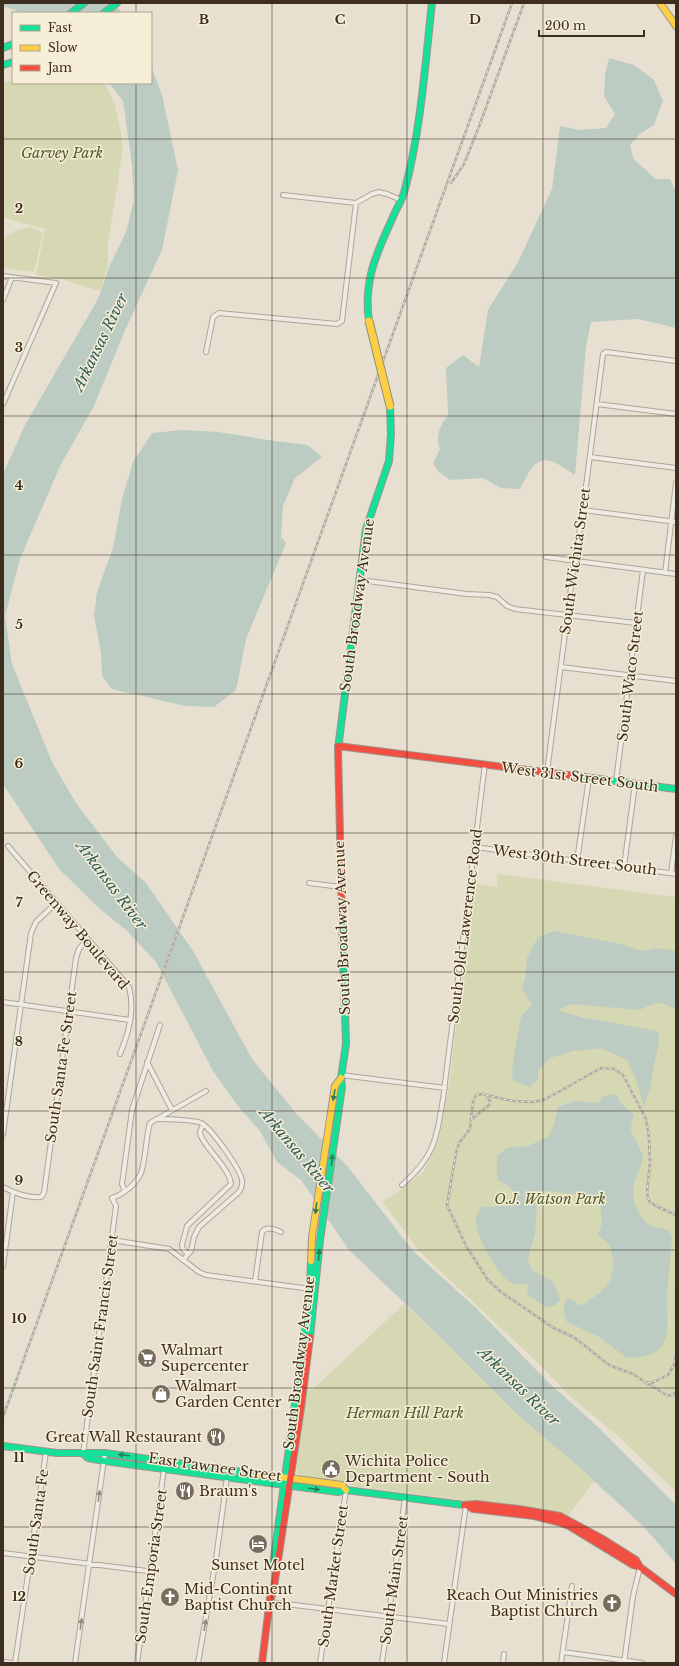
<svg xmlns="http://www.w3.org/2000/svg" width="679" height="1666" font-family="'Libre Baskerville',serif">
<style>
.green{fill:#d6d7b3}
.water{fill:#bcccc2}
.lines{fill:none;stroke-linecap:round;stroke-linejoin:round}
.street-casing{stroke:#ada599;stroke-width:6}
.fast-casing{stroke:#9c958a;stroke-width:8}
.slow-casing{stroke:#9c958a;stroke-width:8}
.jam-casing{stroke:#9c958a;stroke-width:8}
.street{stroke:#efebe3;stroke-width:4}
.fast{stroke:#16e098;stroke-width:6}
.slow{stroke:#ffcf43;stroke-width:6}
.jam{stroke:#f24e42;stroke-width:6}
.rail-casing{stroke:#afaaa2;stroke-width:2.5}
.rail{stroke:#f7eed8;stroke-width:1;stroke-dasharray:3;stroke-linecap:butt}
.slow-bridge-casing{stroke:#928b80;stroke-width:9;stroke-linecap:butt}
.slow-bridge{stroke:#ffcf43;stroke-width:7}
.oneway{fill:#2b7e56}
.oneway2{fill:#968c82}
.grid{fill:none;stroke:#3d2e20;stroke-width:1;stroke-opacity:0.55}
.labels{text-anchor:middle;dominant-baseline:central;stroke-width:3;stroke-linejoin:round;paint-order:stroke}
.park-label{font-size:14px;font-style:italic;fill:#4d5a26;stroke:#f7eed8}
.street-label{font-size:14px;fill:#3d2e20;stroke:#f7eed8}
.poi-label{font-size:14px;fill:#3d2e20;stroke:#f7eed8;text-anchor:start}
.water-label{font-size:15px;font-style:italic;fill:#2f5d5a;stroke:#f7eed8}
.grid-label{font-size:13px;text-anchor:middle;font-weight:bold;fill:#3d2e20;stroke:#f7eed8;stroke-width:3;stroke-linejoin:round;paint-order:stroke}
</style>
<rect width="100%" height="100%" fill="#e7e0d1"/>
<path class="green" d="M13,81v2h91l10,18 7,32 2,16 -15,93v23l-8,26 -39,-12 -25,-4 9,-46 -42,-12v-134z
M29,227l14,6 -9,39 -31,-4v-28l11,-9z
M498,874l178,23v595l-59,-57 -45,-37 -31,-32 -121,-114 -37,-50 22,-15 19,-16 15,-31 10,-55 24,-202 24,4z
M404,1304l190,177 -27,36 -34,-8 -180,-23 -12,-4 -42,-7 -3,-4 10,-81h6z"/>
<path class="water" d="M3,3h110l10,10h-100l-20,-7z
M609,58l25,7 20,15 9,21 -9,24 -14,9 -10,11 3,13 7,7 16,14h14l6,14v135l-38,-9 -47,3 -5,25 -11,128c-31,-22 -38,-21 -55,14l-19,-1 -18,-10 -33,2 -11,-8 -6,-9 7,-14c-5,-11 0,-25 8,-33l-2,-48 17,-13 16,12 9,-57 30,-48 34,-73 8,-63 20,4 26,-2 9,-14 -11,-18 1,-21z
M151,66l11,29 16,75 -16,80 -36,78 -33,80 -32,56 -41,95 -15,57 7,48 40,98 24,41 41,54 29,26 47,68 59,108 43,53 53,55 65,84 63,57 73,75 48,43 79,79v59l-32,-37 -66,-61 -61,-52 -79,-79 -89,-85 -48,-70 -24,-18 -17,-31 -23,-26 -24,-34 -57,-109 -29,-31 -27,-22 -41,-40 -56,-85v-310l22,-49 73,-126 12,-34 16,-33 8,-32 -2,-35 -9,-64 -14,-18h42z
M182,430l36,2 57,9 32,4 15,12 -27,21 -12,28 -2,31 5,6 -40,96 -10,51 -22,17 -29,-1 -73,-17 -10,-13 -1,-23 -7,-37 3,-24 16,-44 9,-49 11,-37 19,-29z
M554,931l67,13 21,7 14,-3 20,3v58l-14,-6 -9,1 -14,6 -67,-6 -14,6 8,3 15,4 77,14 1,9 -9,48 -6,19 -8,-28 -9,-19 -26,-12 -28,3 -23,7 -11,12 -2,11 -7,6 -12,-4 -6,-5 1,-16 8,-45 11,-13 -10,-15 3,-11 2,-20 11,-21z
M616,1094l5,9 13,12c-7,22 -1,16 6,34 1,2 3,6 3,8 -1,12 -11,24 -10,36 0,10 7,24 14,30 6,5 14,5 21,7l4,6c-1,20 -4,39 -5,59 -1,15 4,35 -4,49 -8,13 -23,13 -36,14l-28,-21 -32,-15c-3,-9 -5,-15 0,-23h5l9,7 19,-13 10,-12 4,-18 -4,-18 -12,-10 4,-13 -2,-17 -12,-9 -47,-6 -4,14 -2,31 -5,15 -2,11 4,9 20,11 5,9 3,10 -5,5 -9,2 -19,-12 2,-10 -6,-2 -4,2c-4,-1 -8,-1 -11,-4 -12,-10 -37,-51 -31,-66 1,-3 4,-5 5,-8l27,-1 7,-5c-2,-12 -8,-17 -19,-21v-24l10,-8 21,-2 20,-9 6,-13 4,-17 16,-6 24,2 6,-7z"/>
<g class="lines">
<g class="street-casing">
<path id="street" d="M283,195l73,8 16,-9 7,-2 8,2 14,6
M3,276l53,7 -53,121
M3,300l9,-23
M206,352l7,-35 6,-4 118,11 5,-3 14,-118
M597,404l79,10
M590,457l86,11
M583,510l93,12
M546,557l130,17
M665,573l11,-90
M360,580l107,14 22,1 8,2 10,9 8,3 121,14
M561,667l115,14
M547,772l27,-208 8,-47 21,-163 3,-2 70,9
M616,781l27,-211
M8,846l121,141c6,23 0,45 -9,67
M475,847l201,27
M577,861l12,-83
M624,867l11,-83
M671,873l5,-37
M309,883l32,4
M3,1002l127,18
M147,1062l25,48
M341,1075l104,13
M159,1119c7,0 37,1 42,4 11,6 39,46 41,57 1,5 -1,9 -3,12l-40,35 -5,10 -3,14 -8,9
M3,1134l28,-201 5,-11 20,-19
M402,1185c33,-29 34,-45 41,-86l42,-335
M3,1187c11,6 25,11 38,10l3,-4 32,-235 3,-9 8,-10
M125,1191l-3,-7 10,-74 28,-85
M112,1240l57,9 30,23 7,3 105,14
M188,1254l-5,-5 -1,-4 5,-19 44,-42c-1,-16 -30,-40 -31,-51 0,-3 2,-6 3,-9
M3,1266l10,-74
M255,1281l7,-49c4,-6 13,-3 19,0
M83,1454l33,-248 -4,-8c10,-3 23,-13 28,-23 5,-8 6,-40 10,-52l56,-32
M3,1553l152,19
M270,1602l179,22
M563,1652l79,11
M3,1662l10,1
M15,1663l31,-211
M75,1663l30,-210
M137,1663l27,-194
M198,1663l18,-104 11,-82
M320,1663l26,-173
M382,1663l23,-165
M444,1663l22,-158
M503,1663l1,-9
M561,1663l11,-77
M624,1663l9,-67 7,-29"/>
</g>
<g class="fast-casing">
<path id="fast" d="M71,13l13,-10
M104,13l13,-10
M3,48l10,-4
M3,65l10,-3
M369,321c-6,-40 8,-69 24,-104 4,-10 10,-18 12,-28 16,-60 20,-124 27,-186
M338,749l28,-220 23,-68 2,-27 -1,-28
M576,776l100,13
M310,1337l10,-97 22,-153 -1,-9 5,-34 -4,-124
M3,1446l54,7h48l152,21
M83,1454l5,4 16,3 234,31 8,-2 118,15
M273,1565l36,-263 2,-41"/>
</g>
<g class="slow-casing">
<path id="slow" d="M660,3l16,23
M311,1261l1,-24 23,-151 6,-8
M257,1474l85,11 4,5"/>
</g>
<g class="jam-casing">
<path id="jam" d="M338,746l238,30
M338,749l4,171
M464,1505l12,-1 43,5 41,7 41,22 35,22 4,7
M466,1505l7,4 61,7 24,6 11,4 64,39 7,2 36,27
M270,1602l4,-15 27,-179 9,-71
M262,1663l8,-65"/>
</g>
<use href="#street" class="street"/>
<use href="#fast" class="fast"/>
<use href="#slow" class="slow"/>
<use href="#jam" class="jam"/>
<g class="rail-casing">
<path id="rail" d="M451,183l13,-19 16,-40 44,-121
M486,1095l26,6 20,1 12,-2 57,-32 13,1 9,6 23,44 3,19 1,24 -3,31 2,8 7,5 20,9
M471,1120l18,-15 1,-4 -4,-6 -4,-1 -6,1 -3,7 -3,27 -11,14 -3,10 -9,52 19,41 22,34 13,12 51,35 23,11 34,27 24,9 12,8 7,1 16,-8 6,-10 2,-10
M676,1286v36
M645,1382l23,14 8,-3
M3,1417l509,-1414"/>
</g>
<use href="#rail" class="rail"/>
<g class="slow-bridge-casing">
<path id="slow-bridge" d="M369,321l21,85"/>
</g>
<use href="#slow-bridge" class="slow-bridge"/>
</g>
<defs><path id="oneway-solid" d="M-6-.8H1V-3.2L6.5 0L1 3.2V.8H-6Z"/></defs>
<g class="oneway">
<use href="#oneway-solid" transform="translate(334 1095) rotate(100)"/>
<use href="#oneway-solid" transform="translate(332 1160) rotate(-83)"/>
<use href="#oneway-solid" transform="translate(316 1208) rotate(98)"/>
<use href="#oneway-solid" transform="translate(319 1255) rotate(-84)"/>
<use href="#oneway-solid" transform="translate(124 1455) rotate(-173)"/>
<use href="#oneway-solid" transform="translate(314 1489) rotate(7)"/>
</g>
<g class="oneway2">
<use href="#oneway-solid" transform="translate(99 1496) rotate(-82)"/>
<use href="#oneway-solid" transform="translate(81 1624) rotate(-82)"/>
<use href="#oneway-solid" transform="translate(205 1625) rotate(-80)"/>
</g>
<path class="grid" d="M136,3v10M272,3v1660M407,3v1660M543,3v1660M136,83v1580M3,139h673M3,278h673M3,416h673M3,555h673M3,694h673M3,833h673M3,972h673M3,1111h673M3,1250h673M3,1388h673M3,1527h673"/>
<defs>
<g id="supermarket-disc" transform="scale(1)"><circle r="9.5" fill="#786c5e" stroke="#f7eed8"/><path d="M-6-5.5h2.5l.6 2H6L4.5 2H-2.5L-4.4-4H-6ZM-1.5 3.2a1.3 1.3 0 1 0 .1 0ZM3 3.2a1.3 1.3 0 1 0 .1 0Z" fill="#fff"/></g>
<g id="shop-disc" transform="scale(1)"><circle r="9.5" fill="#786c5e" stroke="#f7eed8"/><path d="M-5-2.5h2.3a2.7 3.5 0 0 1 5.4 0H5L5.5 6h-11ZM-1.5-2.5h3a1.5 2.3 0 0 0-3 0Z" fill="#fff"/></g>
<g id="restaurant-disc" transform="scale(1)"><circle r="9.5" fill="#786c5e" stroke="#f7eed8"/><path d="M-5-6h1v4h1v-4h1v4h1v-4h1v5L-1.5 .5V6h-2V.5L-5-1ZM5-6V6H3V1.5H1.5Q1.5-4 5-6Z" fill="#fff"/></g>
<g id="civic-disc" transform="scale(1)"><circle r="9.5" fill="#786c5e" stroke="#f7eed8"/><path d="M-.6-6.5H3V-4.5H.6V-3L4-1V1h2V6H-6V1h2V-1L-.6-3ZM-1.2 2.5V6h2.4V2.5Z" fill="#fff"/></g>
<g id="hotel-disc" transform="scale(1)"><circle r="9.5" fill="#786c5e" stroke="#f7eed8"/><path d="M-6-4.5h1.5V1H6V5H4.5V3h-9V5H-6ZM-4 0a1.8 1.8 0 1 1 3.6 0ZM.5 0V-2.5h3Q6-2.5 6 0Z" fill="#fff"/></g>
<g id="church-disc" transform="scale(1)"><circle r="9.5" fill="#786c5e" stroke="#f7eed8"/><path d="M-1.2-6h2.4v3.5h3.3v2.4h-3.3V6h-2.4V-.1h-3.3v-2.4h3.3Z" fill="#fff"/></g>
</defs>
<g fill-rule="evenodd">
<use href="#supermarket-disc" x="147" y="1358"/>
<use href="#shop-disc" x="161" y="1394"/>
<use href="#restaurant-disc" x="216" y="1437"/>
<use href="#civic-disc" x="331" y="1469"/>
<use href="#restaurant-disc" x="185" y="1491"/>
<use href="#hotel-disc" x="258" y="1544"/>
<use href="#church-disc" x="170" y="1597"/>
<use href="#church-disc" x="612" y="1603"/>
</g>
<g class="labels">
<g class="park-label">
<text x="62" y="153">Garvey Park</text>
<text x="550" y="1199">O.J. Watson Park</text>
<text x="405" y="1413">Herman Hill Park</text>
</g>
<g class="street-label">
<text transform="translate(575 561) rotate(-82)">South Wichita Street</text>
<text transform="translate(357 605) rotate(-82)">South Broadway Avenue</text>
<text transform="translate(630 676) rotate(-83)">South Waco Street</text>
<text transform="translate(580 777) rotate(7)">West 31st Street South</text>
<text transform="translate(575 860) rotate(7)">West 30th Street South</text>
<text transform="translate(465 926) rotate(-83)">South Old Lawerence Road</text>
<text transform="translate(342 928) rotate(-92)">South Broadway Avenue</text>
<text transform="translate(78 930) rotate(50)">Greenway Boulevard</text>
<text transform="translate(61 1067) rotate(-82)">South Santa Fe Street</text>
<text transform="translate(100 1326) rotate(-82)">South Saint Francis Street</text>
<text transform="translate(299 1363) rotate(-83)">South Broadway Avenue</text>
<text transform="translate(215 1467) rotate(8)">East Pawnee Street</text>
<text transform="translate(36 1522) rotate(-82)">South Santa Fe</text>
<text transform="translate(151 1566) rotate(-82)">South Emporia Street</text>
<text transform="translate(333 1576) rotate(-82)">South Market Street</text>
<text transform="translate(394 1580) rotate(-82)">South Main Street</text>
</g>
<g class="poi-label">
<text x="161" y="1350">Walmart<tspan x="161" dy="16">Supercenter</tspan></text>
<text x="175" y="1386">Walmart<tspan x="175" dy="16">Garden Center</tspan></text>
<text x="202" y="1437" text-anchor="end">Great Wall Restaurant</text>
<text x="345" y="1461">Wichita Police<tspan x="345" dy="16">Department - South</tspan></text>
<text x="199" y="1491">Braum's</text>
<text x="258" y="1565" text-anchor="middle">Sunset Motel</text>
<text x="184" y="1589">Mid-Continent<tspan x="184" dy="16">Baptist Church</tspan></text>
<text x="598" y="1595" text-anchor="end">Reach Out Ministries<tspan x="598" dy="16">Baptist Church</tspan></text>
</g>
<g class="water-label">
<text transform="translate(100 342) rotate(-64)">Arkansas River</text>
<text transform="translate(112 885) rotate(53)">Arkansas River</text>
<text transform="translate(297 1150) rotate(50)">Arkansas River</text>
<text transform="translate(519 1386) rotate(44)">Arkansas River</text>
</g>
</g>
<g class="grid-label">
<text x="204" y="24">B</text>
<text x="340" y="24">C</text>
<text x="475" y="24">D</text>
<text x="19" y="213">2</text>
<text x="19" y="352">3</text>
<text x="19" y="490">4</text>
<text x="19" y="629">5</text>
<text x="19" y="768">6</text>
<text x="19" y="907">7</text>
<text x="19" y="1046">8</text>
<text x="19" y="1185">9</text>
<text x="19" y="1323">10</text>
<text x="19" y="1462">11</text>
<text x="19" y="1601">12</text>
</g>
<rect width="679" height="1666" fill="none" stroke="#3d2e20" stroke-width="8"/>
<rect x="12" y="12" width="140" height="72" fill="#f7eed8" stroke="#ada18e"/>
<rect x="20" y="25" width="20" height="6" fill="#16e098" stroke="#ada18e"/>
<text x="48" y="32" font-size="12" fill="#3d2e20">Fast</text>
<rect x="20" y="45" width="20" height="6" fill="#ffcf43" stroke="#ada18e"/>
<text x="48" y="52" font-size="12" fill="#3d2e20">Slow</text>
<rect x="20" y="65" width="20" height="6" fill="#f24e42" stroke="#ada18e"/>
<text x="48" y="72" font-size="12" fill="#3d2e20">Jam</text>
<path d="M539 30v6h105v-6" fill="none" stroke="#3d2e20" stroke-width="2"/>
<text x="545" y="30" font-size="12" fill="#3d2e20" stroke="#f7eed8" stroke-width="3" paint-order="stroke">200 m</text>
</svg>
